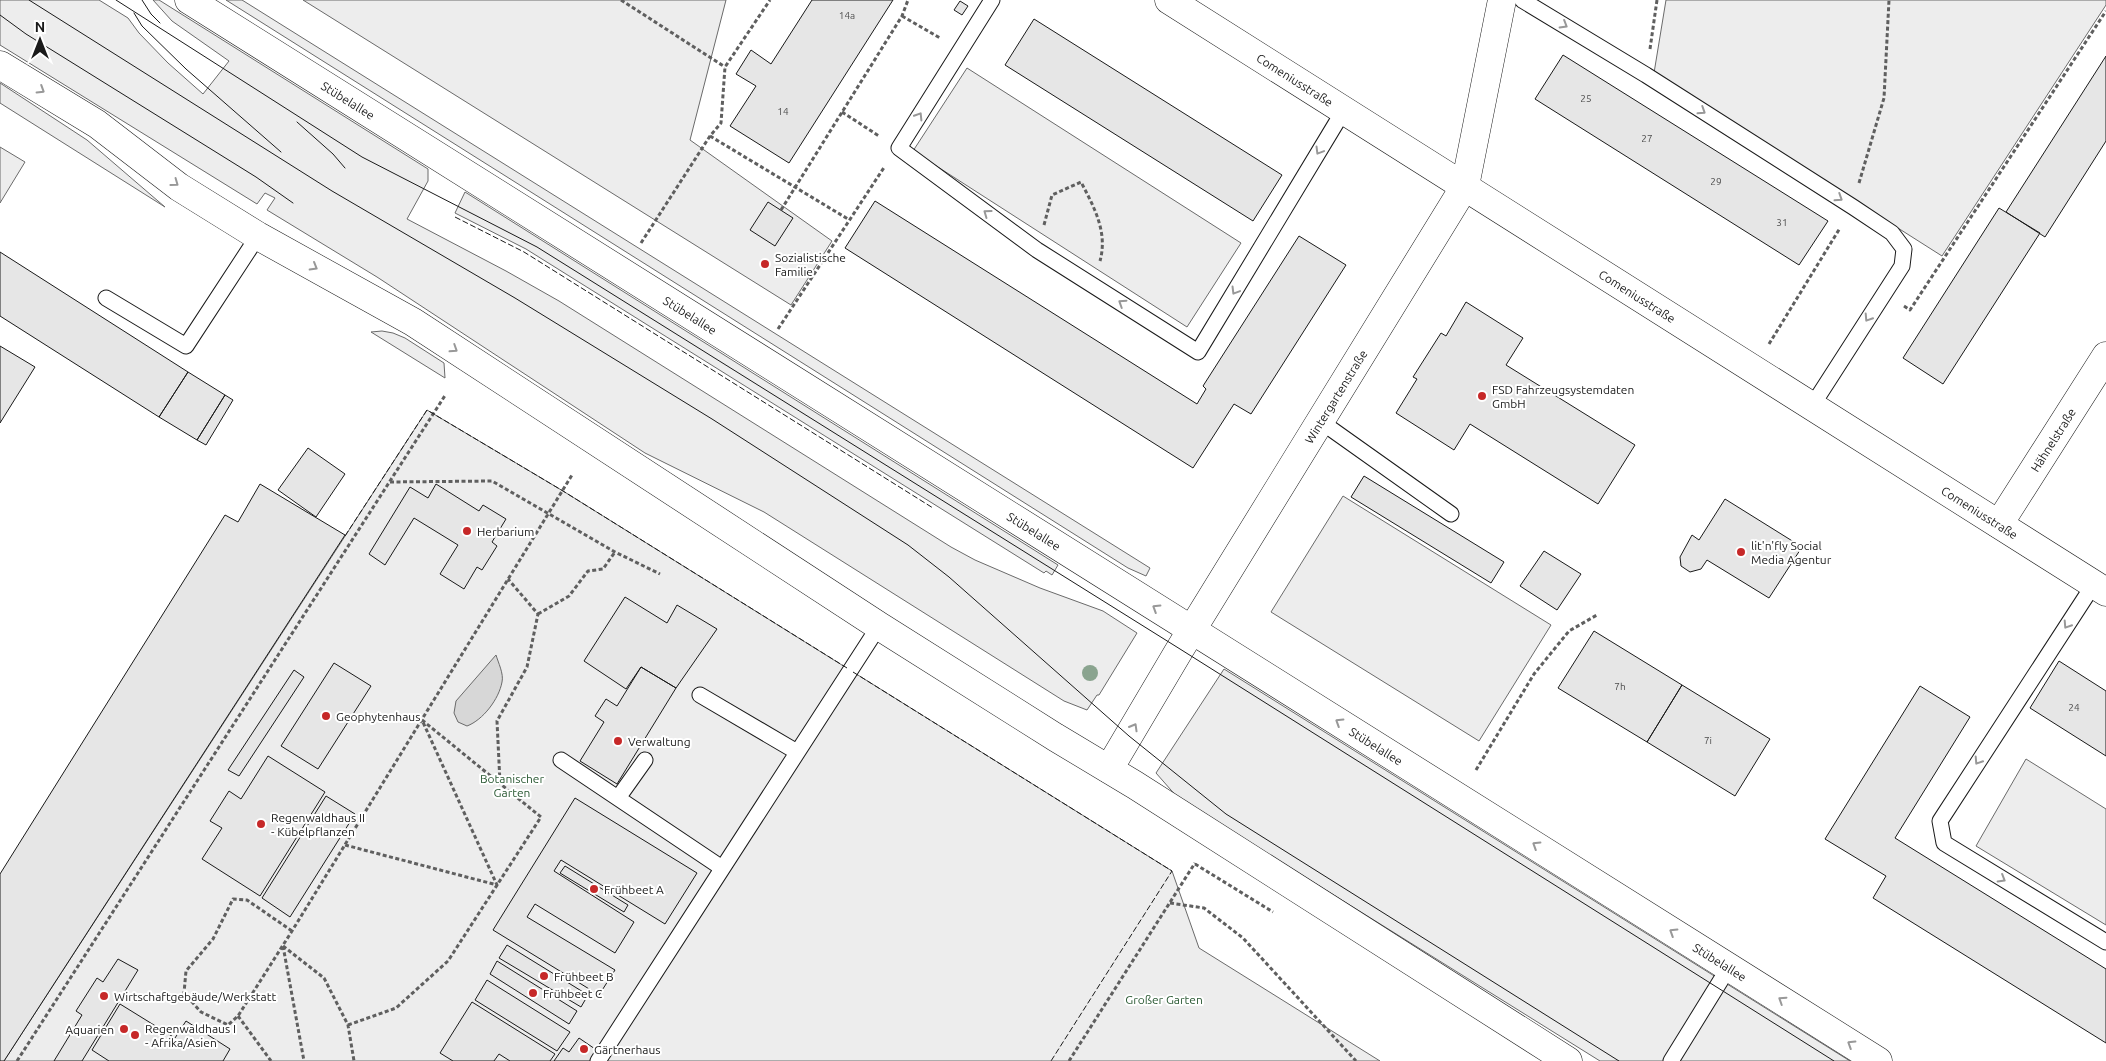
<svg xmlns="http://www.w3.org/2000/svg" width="2106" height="1061" font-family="Ubuntu,sans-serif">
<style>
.built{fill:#ededed;stroke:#6a6a6a}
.water{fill:#d7d7d7;stroke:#6a6a6a}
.building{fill:#e6e6e6;stroke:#1a1a1a}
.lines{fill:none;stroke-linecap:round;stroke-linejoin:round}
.lane-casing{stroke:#1a1a1a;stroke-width:17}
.street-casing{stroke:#1a1a1a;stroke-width:29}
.secondary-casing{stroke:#1a1a1a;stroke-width:29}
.path{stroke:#5f5f5f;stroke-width:3;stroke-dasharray:4 2.5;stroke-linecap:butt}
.lane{stroke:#fff;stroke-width:15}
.street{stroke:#fff;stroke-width:28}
.secondary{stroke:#fff;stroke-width:28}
.tram{stroke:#1a1a1a;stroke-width:1}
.fence{stroke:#1a1a1a;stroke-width:1;stroke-dasharray:6 2.5;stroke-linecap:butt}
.tree{fill:#8aa48f}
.oneway{stroke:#989898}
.poi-dot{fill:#c62828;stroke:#fff;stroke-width:2}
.labels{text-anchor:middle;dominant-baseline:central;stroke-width:4;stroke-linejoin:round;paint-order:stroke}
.number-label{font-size:10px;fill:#4d4d4d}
.street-label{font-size:12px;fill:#1a1a1a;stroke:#fff}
.poi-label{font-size:12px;fill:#1a1a1a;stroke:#fff;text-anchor:start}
.park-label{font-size:12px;fill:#2b5a34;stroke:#fff}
</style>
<rect width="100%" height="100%" fill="#fff"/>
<path class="built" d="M0,0h99l29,18 11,15 29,30 35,31 26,-33 -57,-40 -19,-21h6l269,169v12l-21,38 99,52 53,30 392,246 24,13 65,28 63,23 34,22 -38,62h-2l-10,15 -23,-9 -300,-189 -119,-59 -268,-176 -110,-67 8,-12 -10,-5 -8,11 -257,-159z
M226,0h16l908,568 -4,8 -18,-8z
M303,0h423l-36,140 142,101 -41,64z
M1666,0h440v5l-164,251 -288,-183z
M967,68l274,175 -54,84 -274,-176z
M0,83l87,57 78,67 -165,-104z
M0,147l25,15 -25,41z
M465,192l593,373 -6,10 -6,-4 -2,2 -518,-324 -71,-36z
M382,331l11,2 12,5 39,25 1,15 -74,-46z
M427,410l136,81 609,380 27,77 181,113h-1376z
M1343,496l208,129 -72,116 -208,-129z
M1224,669l626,392h-250l-422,-263 -22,-25z
M2026,759l80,50v116l-130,-79z"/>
<path class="water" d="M496,655c2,7 8,19 6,27 -3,17 -19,38 -35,44l-9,-4 -4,-9 2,-12z"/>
<path class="building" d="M812,0h81l-104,163 -59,-37 26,-40 -20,-12 15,-24 20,14z
M960,1l8,5 -6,9 -8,-5z
M1034,19l248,156 -29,46 -248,-156z
M1563,55l265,166 -29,44 -264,-166z
M2106,56v85l-61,96 -39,-25z
M875,201l322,203 9,-15 -3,-3 96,-150 47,29 -95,149 -17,-10 -41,64 -348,-220z
M768,202l25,16 -18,28 -25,-16z
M1999,208l41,25 -97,151 -40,-26z
M0,252l188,120 -29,45 -159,-101z
M1466,302l57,36 -17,27 129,80 -37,59 -128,-80 -16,26 -58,-37 21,-34 -4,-2 28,-44 5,3z
M0,346l35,21 -35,56z
M188,372l37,23 -28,45 -38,-23z
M225,395l8,5 -27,45 -9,-5z
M308,448l37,26 -29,43 -38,-27z
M1364,476l140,86 -13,21 -140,-86z
M260,484l85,51 -341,526h-4v-187l225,-359 13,7z
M436,484l43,27 4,-6 23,14 -14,23 5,4 -15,24 -5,-3 -13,22 -24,-15 18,-29 -44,-27 -29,47 -16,-11 41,-67 18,11z
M1725,499l77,48 -33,51 -62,-38 -6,9 -11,3 -9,-6 -1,-9 12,-22 7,5z
M1544,551l37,23 -24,36 -37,-24z
M625,597l42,26 10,-18 40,24 -41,59 -35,-21 -15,22 -42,-28z
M1594,631l88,54 -35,57 -89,-54z
M2059,661l47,30v65l-76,-48z
M334,663l37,23 -53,83 -37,-23z
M641,667l35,21 -59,96 -37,-23 24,-39 -9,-6 11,-17 11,7z
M294,670l10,7 -65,99 -11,-6z
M1682,685l88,54 -35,57 -88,-54z
M1920,686l50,31 -75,121 211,131v74l-233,-145 13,-22 -61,-37z
M268,756l57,36 -65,104 -58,-37 20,-31 -12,-7 19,-30 12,8z
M326,796l29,18 -65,103 -28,-19z
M575,798l122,75 -32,51 -104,-64 -7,11 80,51 -19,31 -80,-49 -8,13 88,53 -16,25 -106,-65z
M565,866l63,39 -4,7 -64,-39z
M507,945l81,50 -7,12 -82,-49z
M118,959l20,11 -56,91h-28l28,-46 -6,-4 21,-33 6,4z
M497,961l80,50 -8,13 -79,-50z
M487,980l83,52 -13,19 -82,-51z
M472,1002l83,52 -5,7h-40l-11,-7 -5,7h-41l-13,-8z
M120,1004l55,34 11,-17 44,28 -7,12h-114l-17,-11z
M579,1038l19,13 -7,10h-37l9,-13 6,4z"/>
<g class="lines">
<g class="lane-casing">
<path id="lane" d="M992,0l-93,148 138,102 161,102 146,-242
M1522,0l124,75 207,132 39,26 12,16 -2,17 -90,140
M106,298l80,48 72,-110
M1320,421l131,93
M2094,584l-154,237 4,22 162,99
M700,695l97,57
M561,760l161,108
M618,798l27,-38
M598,1061l281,-435
M1671,1061l58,-94"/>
</g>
<g class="street-casing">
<g id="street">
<path id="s1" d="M1169,0l937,592"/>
<path id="s2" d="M1999,524l107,-168"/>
<path id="s3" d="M1109,769l71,-120 285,-463 37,-186"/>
</g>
</g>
<g class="secondary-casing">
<g id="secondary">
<path id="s4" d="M189,0l1689,1061"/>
<path d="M0,65l97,59 82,63 79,49 155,86 466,304 176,111 80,48 433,276"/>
</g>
</g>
<path class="path" d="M621,0l104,67
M902,16l38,22
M1650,49l7,-49
M842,112l37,24
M710,136l138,83
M1859,183l25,-85 5,-98
M781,210l121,-194 6,-16
M1044,225l8,-30 29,-13c13,25 27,50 19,79
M641,243l69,-107 11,-13 4,-56 45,-67
M1904,306l6,4 196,-299
M778,329l107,-163
M1769,344l71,-116
M390,482l102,-1 123,71 45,22
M538,614l31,-18 19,-25 15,-2 12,-17
M1476,770l58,-96 35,-43 28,-16
M500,783l-3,-62 30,-54 11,-53 -30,-35
M345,845l152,40 -75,-165
M1195,864l78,48
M1170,903l34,5 39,30 113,123
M292,931l-45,-31 -14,-1 -20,40 -27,32 -2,22 17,19 27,13 10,-9 54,-85 280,-456
M283,946l41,32 24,47 6,36
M283,946l21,115
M238,1016l33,45
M348,1025l48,-17 52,-47 93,-144 -119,-97
M17,1061l429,-667
M1069,1061l126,-198"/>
<use href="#lane" class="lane"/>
<use href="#street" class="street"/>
<use href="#secondary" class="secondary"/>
<path class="tram" d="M29,0l303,191 183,107 197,121 196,126 41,32 180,159 97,78 393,247
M116,0l246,157 175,90 643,402 654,412
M142,0l9,14 9,9
M134,13l8,13 44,43 95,83
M0,15l26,19 230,143 37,26
M297,122l36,32 12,14"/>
<path class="fence" d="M455,217l69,35 409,256
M345,536l82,-126 136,81 284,177
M853,672l319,199 -121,190"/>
</g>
<circle class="tree" cx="1090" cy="673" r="8"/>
<defs><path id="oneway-chevron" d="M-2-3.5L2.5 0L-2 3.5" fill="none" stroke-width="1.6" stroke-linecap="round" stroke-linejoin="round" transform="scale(1.25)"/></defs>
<g class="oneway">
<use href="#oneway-chevron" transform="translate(1564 25) rotate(31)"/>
<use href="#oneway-chevron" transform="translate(41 90) rotate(32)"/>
<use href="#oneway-chevron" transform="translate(1702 111) rotate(33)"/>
<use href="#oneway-chevron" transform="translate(919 116) rotate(-58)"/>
<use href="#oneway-chevron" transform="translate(1319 151) rotate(121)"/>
<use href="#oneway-chevron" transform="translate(175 183) rotate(36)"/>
<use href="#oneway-chevron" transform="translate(1839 198) rotate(33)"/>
<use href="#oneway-chevron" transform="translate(987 213) rotate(-144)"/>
<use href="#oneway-chevron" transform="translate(314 267) rotate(30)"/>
<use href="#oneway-chevron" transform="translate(1235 291) rotate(121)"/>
<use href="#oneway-chevron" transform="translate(1122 303) rotate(-147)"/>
<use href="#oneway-chevron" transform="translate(1868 318) rotate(123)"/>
<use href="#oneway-chevron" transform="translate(454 349) rotate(33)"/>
<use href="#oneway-chevron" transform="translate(1156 608) rotate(-148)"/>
<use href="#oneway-chevron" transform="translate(2067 625) rotate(123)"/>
<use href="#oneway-chevron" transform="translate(1339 722) rotate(-148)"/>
<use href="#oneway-chevron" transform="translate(1134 727) rotate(-60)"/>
<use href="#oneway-chevron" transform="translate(1978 761) rotate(123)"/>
<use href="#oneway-chevron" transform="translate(1536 845) rotate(-148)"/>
<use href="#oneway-chevron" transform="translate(2002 879) rotate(31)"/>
<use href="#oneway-chevron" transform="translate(1673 932) rotate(-148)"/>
<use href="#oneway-chevron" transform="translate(1782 1000) rotate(-147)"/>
<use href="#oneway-chevron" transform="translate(1851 1044) rotate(-148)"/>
</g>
<g class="poi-dot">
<circle cx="765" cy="264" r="5"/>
<circle cx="1482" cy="396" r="5"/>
<circle cx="467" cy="531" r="5"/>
<circle cx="1741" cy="552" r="5"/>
<circle cx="326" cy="716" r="5"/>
<circle cx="618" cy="741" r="5"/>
<circle cx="261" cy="824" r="5"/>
<circle cx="594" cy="889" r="5"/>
<circle cx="544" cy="976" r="5"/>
<circle cx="533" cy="993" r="5"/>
<circle cx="104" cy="996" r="5"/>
<circle cx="124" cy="1029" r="5"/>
<circle cx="135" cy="1035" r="5"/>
<circle cx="584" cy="1049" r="5"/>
</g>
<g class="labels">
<g class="number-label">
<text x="847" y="15">14a</text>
<text x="1586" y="98">25</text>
<text x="783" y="111">14</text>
<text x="1647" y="138">27</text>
<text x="1716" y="181">29</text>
<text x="1782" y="222">31</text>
<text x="1620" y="686">7h</text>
<text x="2074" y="707">24</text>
<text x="1708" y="740">7i</text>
</g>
<g class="street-label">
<text stroke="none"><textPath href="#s1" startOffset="149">Comeniusstraße</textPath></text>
<text stroke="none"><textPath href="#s4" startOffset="188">Stübelallee</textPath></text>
<text stroke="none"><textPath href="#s1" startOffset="554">Comeniusstraße</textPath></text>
<text stroke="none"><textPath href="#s4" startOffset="592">Stübelallee</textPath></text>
<text stroke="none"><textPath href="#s3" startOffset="436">Wintergartenstraße</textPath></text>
<text stroke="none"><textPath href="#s2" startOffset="100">Hähnelstraße</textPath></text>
<text stroke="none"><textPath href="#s1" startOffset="959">Comeniusstraße</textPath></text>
<text stroke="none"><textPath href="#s4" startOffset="998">Stübelallee</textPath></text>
<text stroke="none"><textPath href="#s4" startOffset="1402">Stübelallee</textPath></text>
<text stroke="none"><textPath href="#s4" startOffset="1808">Stübelallee</textPath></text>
</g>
<g class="poi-label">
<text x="775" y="257">Sozialistische<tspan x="775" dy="14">Familie</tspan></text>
<text x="1492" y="389">FSD Fahrzeugsystemdaten<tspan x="1492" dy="14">GmbH</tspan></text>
<text x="477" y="531">Herbarium</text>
<text x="1751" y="545">lit'n'fly Social<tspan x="1751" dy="14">Media Agentur</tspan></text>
<text x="336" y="716">Geophytenhaus</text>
<text x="628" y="741">Verwaltung</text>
<text x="271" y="817">Regenwaldhaus II<tspan x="271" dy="14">- Kübelpflanzen</tspan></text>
<text x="604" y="889">Frühbeet A</text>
<text x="554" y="976">Frühbeet B</text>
<text x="543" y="993">Frühbeet C</text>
<text x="114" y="996">Wirtschaftgebäude/Werkstatt</text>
<text x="145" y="1028">Regenwaldhaus I<tspan x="145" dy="14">- Afrika/Asien</tspan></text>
<text x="114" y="1029" text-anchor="end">Aquarien</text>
<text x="594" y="1049">Gärtnerhaus</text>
</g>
<g class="park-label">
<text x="512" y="778">Botanischer<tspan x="512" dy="14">Garten</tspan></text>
<text x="1164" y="999">Großer Garten</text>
</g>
</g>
<g transform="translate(40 40)" stroke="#ffffff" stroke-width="4" paint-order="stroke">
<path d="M0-4L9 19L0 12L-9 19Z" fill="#1a1a1a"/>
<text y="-8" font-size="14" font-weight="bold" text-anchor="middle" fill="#1a1a1a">N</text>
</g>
</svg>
